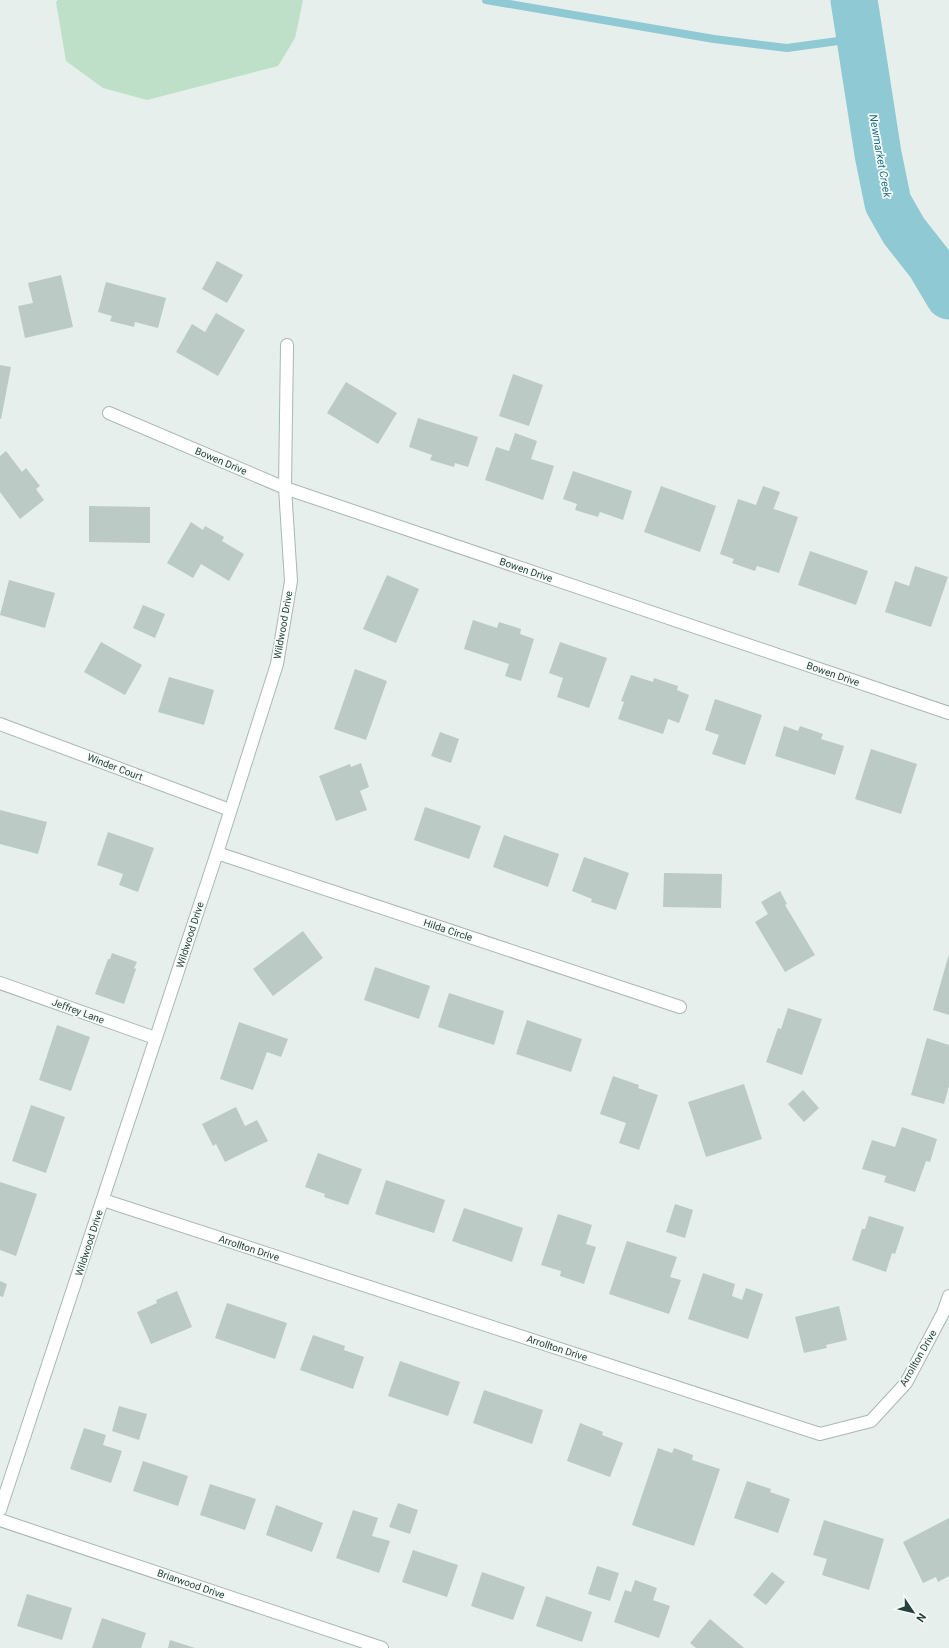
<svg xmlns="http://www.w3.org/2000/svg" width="949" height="1648" font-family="Roboto,sans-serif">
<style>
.green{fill:#bfe0c8}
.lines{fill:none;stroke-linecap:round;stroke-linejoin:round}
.stream{stroke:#8ec9d4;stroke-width:8}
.river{stroke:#8ec9d4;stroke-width:47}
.building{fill:#bbcac4}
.minor-casing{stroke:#a8b8b2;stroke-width:14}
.minor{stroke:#fff;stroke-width:12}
.labels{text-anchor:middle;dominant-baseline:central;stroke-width:3.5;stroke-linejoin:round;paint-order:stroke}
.street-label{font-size:10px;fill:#24423a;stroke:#f7fbf9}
.water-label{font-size:11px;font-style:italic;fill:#1c6f80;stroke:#f7fbf9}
</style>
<rect width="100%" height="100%" fill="#e6efeb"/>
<path class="green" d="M58,0h245l-8,38 -17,28 -131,34 -44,-12 -37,-27 -10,-59z"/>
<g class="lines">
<path class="stream" d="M486,0l228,39 73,9 73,-10"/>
<path class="river" d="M854,0l24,154 10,49 16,28 26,33 19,32"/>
</g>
<path class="building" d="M217,261l26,14 -16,28 -25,-14z
M61,275l12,52 -48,11 -7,-32 15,-3 -5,-20z
M106,282l60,16 -8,30 -23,-6 -1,5 -24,-6 2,-5 -14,-4z
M216,313l29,17 -27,46 -42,-24 16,-28 13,8z
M0,365l11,2 -10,52h-1z
M513,374l30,11 -14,41 -30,-10z
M346,382l51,31 -19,31 -51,-31z
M418,418l60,19 -10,30 -13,-4 -1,4 -24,-7 2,-5 -23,-8z
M515,433l22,8 -6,18 23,7 -11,34 -58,-20 11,-33 13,4z
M6,451l16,21 4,-4 14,18 -4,3 8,11 -24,19 -20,-27v-36z
M573,471l59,20 -9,29 -23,-8 -2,5 -23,-7 2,-6 -14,-5z
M661,486l55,20 -16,46 -56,-20z
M763,486l17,6 -7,18 1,-1 24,8 -19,56 -22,-7 -2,5 -23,-8 2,-4 -14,-5 18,-55 18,6z
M89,506l61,1v36l-61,-1z
M191,522l12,8 2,-4 19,11 -2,4 22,13 -15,27 -28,-17 -8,14 -26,-15z
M810,551l58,20 -12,34 -58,-20z
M915,566l33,11 -17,50 -46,-15 10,-31 14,5z
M387,575l32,14 -23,54 -33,-14z
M9,580l46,13 -10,35 -45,-13z
M143,605l22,9 -10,24 -22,-10z
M473,620l24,8 2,-6 22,7 -1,5 14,5 -13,42 -16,-5 4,-12 -45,-15z
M101,642l41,23 -17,30 -41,-23z
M560,642l47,16 -18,50 -32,-11 6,-19 -14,-5z
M355,669l32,12 -21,59 -32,-11z
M631,675l22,7 1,-4 24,8 -1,4 12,5 -10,28 -11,-4 -5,15 -45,-15 6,-17 -3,-1z
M169,677l45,13 -10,35 -46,-13z
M715,699l47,16 -17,50 -33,-11 7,-19 -14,-5z
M784,726l14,5 2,-5 23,8 -2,5 23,7 -9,29 -60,-19z
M440,732l19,7 -8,24 -20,-7z
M871,749l46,15 -16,50 -46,-15z
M361,763l8,24 -9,4 7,19 -31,11 -17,-45 31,-12 1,3z
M425,807l56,19 -12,33 -55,-19z
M0,810l47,12 -9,32 -38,-10z
M108,832l46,16 -16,44 -19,-7 4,-11 -26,-9z
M504,835l55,19 -11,33 -55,-20z
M584,857l45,16 -13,37 -25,-8 1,-3 -20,-8z
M664,873l58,1 -1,34 -58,-1z
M780,891l7,13 -2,1 30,50 -30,17 -30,-50 13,-8 -7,-12z
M303,931l20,27 -50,38 -20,-27z
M112,953l25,9 -3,6 2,1 -12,35 -29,-10 13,-35h2z
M949,954v61l-16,-5z
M375,967l55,19 -11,33 -55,-19z
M449,993l55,18 -10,34 -56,-18z
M788,1008l34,11 -20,56 -36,-13 12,-34 3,1z
M527,1020l55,19 -11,33 -55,-18z
M239,1022l49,17 -7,18 -14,-5 -14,38 -33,-11z
M57,1025l33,12 -19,54 -32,-11z
M927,1038l22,7v41l-5,18 -33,-9z
M613,1076l26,9 -1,3 20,7 -19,55 -20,-7 7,-20 -26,-9z
M744,1084l18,55 -56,18 -18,-55z
M803,1090l16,18 -15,14 -16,-18z
M31,1105l34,12 -19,56 -34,-12z
M236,1107l9,19 12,-6 11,21 -43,21 -9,-18 -3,2 -11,-22z
M902,1127l35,12 -7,23 -4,-1 -11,31 -31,-10 2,-6 -24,-7 10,-29 23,7z
M318,1153l44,16 -14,36 -24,-8 1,-3 -20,-7z
M386,1180l59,20 -11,33 -59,-19z
M0,1182l37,12 -21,62 -16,-6z
M675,1204l18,6 -8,28 -19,-6z
M464,1208l59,20 -11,34 -60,-21z
M558,1214l34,11 -6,19 10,3 -12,37 -24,-8 1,-5 -20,-6z
M869,1216l35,11 -9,27 -3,-1 -6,19 -34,-12 10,-31h3z
M627,1241l50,16 -7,20 11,3 -12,34 -60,-20z
M703,1273l32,11 -3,12 10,4 4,-12 17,6 -15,45 -60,-20z
M0,1281l7,3 -4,13 -3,-1z
M177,1291l15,36 -41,17 -14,-32 20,-9 -1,-3z
M227,1303l60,20 -12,36 -60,-21z
M839,1306l8,34 -21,5 1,3 -23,5 -9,-36z
M313,1335l32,11 -1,4 20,7 -11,32 -53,-19z
M400,1361l60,21 -12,34 -60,-20z
M484,1390l59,20 -11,34 -59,-21z
M119,1406l28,8 -8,26 -27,-9z
M580,1423l23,9 -1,3 21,8 -13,34 -43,-16z
M84,1428l22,7 -3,10 19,6 -11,32 -41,-14z
M658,1448l14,5 2,-5 19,7 -1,5 28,9 -26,77 -62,-21z
M143,1461l45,15 -10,30 -45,-15z
M747,1481l24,8 -1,3 20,7 -12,34 -44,-15z
M210,1484l46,15 -11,31 -45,-15z
M398,1503l20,7 -8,24 -21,-7z
M276,1505l47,18 -11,29 -46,-17z
M353,1510l25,8 -6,18 18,5 -11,32 -43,-15z
M949,1518v58l-11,6 -2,-5 -13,6 -20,-41z
M824,1520l60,19 -15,51 -47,-15 5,-16 -14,-4z
M413,1550l45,15 -11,32 -45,-15z
M597,1566l22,7 -9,28 -22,-7z
M482,1572l43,15 -12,33 -42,-14z
M772,1572l13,10 -19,23 -13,-10z
M635,1580l22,8 -4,12 17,6 -11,32 -45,-16 11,-32 6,2z
M27,1594l45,14 -10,32 -45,-14z
M546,1596l46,16 -10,30 -46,-16z
M102,1618l44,15 -5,15h-49z
M710,1619l34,29h-48l-6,-5z
M170,1640l25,8h-27z"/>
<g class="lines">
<g class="minor-casing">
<path id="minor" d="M109,413l176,75 664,225
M0,724l230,86
M217,853l463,154
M0,983l155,55
M103,1200l717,234 51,-13 35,-38 37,-70 6,-17
M0,1510l217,-657 60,-189 14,-83 -6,-93 2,-143
M0,1520l382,128"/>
</g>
<use href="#minor" class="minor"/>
</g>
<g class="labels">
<g class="street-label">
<text transform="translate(221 461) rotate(23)">Bowen Drive</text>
<text transform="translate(526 570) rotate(19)">Bowen Drive</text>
<text transform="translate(283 625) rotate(-80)">Wildwood Drive</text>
<text transform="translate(833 674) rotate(19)">Bowen Drive</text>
<text transform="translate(115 767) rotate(21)">Winder Court</text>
<text transform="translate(448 930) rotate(18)">Hilda Circle</text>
<text transform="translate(190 935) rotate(-72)">Wildwood Drive</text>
<text transform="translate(78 1011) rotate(20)">Jeffrey Lane</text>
<text transform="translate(89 1243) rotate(-72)">Wildwood Drive</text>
<text transform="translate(249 1248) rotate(18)">Arrollton Drive</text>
<text transform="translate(557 1348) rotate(18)">Arrollton Drive</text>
<text transform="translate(918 1358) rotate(-60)">Arrollton Drive</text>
<text transform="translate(191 1584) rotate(19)">Briarwood Drive</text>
</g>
<g class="water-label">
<text transform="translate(880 156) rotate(80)">Newmarket Creek</text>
</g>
</g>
<g transform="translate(913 1612) rotate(125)" stroke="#f7fbf9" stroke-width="3" paint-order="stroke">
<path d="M0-3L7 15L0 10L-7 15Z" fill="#24423a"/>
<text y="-6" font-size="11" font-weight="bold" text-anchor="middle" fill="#24423a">N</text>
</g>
</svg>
